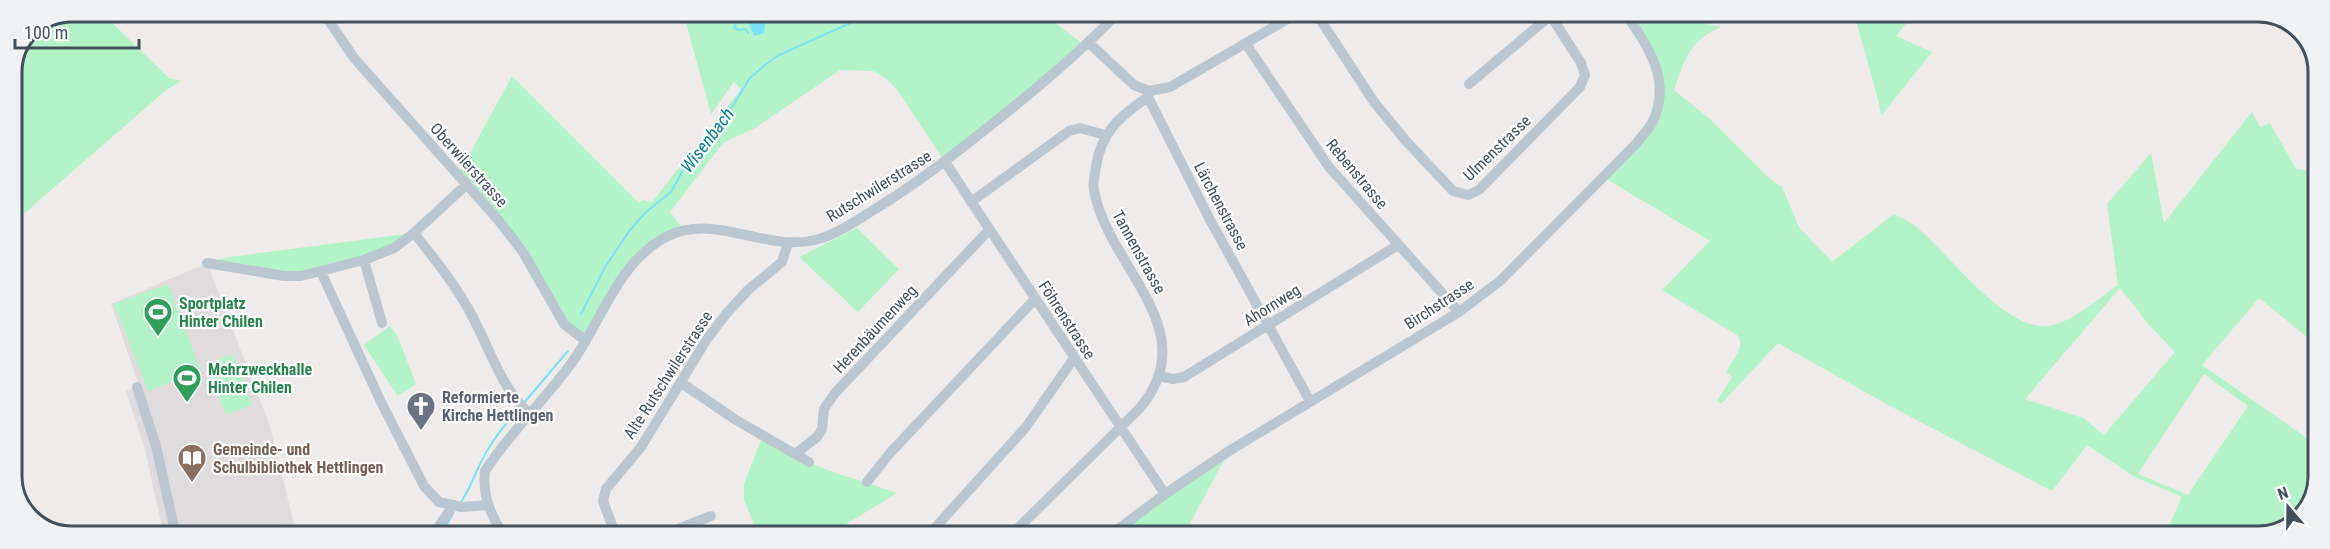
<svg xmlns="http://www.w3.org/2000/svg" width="2330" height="549" font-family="'Roboto Condensed',sans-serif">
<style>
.education{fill:#e0dcdd}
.green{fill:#b2f3c8;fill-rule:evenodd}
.water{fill:#7ae2f5}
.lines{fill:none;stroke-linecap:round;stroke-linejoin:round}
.stream{stroke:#7ae2f5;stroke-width:2}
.minor{stroke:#bac7d0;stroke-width:10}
.labels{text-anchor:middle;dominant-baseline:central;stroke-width:4.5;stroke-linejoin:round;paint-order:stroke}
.street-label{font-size:16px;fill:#42505b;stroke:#fff}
.leisure-label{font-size:16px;font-weight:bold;fill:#27864d;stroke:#fff;text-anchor:start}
.worship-label{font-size:16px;font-weight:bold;fill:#5b616d;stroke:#fff;text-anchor:start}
.education-label{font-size:16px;font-weight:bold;fill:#785e54;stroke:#fff;text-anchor:start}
.water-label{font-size:18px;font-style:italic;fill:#038098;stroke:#fff}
.rim{fill:none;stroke:#42505b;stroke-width:3}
</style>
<rect width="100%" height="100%" fill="#efebeb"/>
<path class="education" d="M207,263l63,163 24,98 -54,6 1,6h-77l-19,-86 -19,-59 13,-5 -28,-82z"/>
<path class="green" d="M73,12h28l68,66 12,3 -16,10 -153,133v-151l18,-43z
M683,12l360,1 42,33 -140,116 -47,-71 -11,-12 -14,-8 -33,-1 -85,58 -32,15 -53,69 14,18 -42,25 -56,86 -10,-7 -35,-54 -83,-105 54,-99 127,127 3,-3 10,2 89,-113 -7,-7 -23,32z
M1854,13h61l-19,23 36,16 -51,64 -2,-13z
M1662,15l60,12c-32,11 -38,34 -48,63l37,30 59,59 12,8 17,40 33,35 62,-48c7,4 15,7 20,11 34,27 89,105 133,101 22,-1 53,-29 71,-41l-11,-81 44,-51 13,70 88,-111 8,15 10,-4 26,46 21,2v174l-58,-47 -57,67 115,80v43l-23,36 -37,13h-93l18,-40 -49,-21 -46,-31 -35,46 -162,-85 -112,-63 -57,61 -4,-3 15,-24 -6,-5 12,-20 3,-10 -4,-7 -75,-45 48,-49 -107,-64 50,-56 8,-32 -32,-70zM2120,288l29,37 26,27 -71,83 -21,-17 -58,-19zM2204,374l44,32 -60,89 -50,-21z
M857,228l42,41 -41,43 -59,-55z
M414,233l-20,15 -93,28 -94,-13 22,-6z
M168,284l33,87 -53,20 -34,-87z
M390,326l8,11 18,47 -18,12 -34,-51z
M233,354l19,51 -26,10 -20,-51z
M763,435l46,27 18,8 70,23 -70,43h-59l-14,-12 -10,-24v-16z
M1229,451l-46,85h-59l-9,-4z"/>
<path class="water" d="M753,12h25l3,7 -11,6 -1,-3 -4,2 -1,9 -10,3 -8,-20z"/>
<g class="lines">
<path class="stream" d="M735,12l3,7 -4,9 5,2 6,-1 3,4
M581,314l24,-47 25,-37 16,-18 25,-20 15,-27 27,-27 37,-60 16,-14 13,-9 96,-43
M523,404l45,-53
M461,502c12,-18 17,-38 29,-56 8,-13 19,-26 29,-38
M440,536l13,-22"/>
<path class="minor" d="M323,12l31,46 145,163 24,31 41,72 22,17
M1316,13l58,89 32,39 47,50 15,4 11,-5 101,-103 5,-12 -4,-12 -32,-50
M1089,43l45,42 15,6 -1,6 61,121 101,183
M1246,44l83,123 130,145
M1469,84l81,-68
M1149,91l21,-4 128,-74
M945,162l220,332
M971,202l98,-71 11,-3 25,7
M414,233c20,25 40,50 56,79 18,32 32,79 60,102
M364,260l18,63
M207,263l77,13h17l63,-16 30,-12 20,-15 52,-48
M321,272l60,130 43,84 15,16 23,5 26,-2
M1159,376l14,3 11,-2 214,-132
M680,382l56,38 73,42
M137,387l19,59 20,90
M795,454l22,-17 5,-8 2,-20 11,-16 154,-163
M867,482l23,-29 145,-154
M695,522l7,14
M432,536l21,-30
M504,536c-13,-21 -22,-40 -19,-65 25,-39 61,-72 88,-110 29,-41 46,-101 95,-125 48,-23 97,16 147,4 21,-5 41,-19 60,-31 43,-26 82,-57 121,-88 43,-34 84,-69 122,-108
M616,536l-13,-35 3,-12 35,-42 66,-108 19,-25 22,-24 34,-28 6,-19
M660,536l51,-20
M938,536l-4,-7 92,-102 48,-69
M1010,536l129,-127c68,-79 -32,-142 -45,-219 -2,-7 1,-16 2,-23 5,-35 24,-51 52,-70
M1109,536l56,-42 64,-43 230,-139 41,-31 136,-137c5,-7 13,-15 17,-23 19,-41 -5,-75 -28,-108"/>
</g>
<defs>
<g id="stadium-pin" transform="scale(1.5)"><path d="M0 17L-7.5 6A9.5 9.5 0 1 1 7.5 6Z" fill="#2e9e5b" stroke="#fff"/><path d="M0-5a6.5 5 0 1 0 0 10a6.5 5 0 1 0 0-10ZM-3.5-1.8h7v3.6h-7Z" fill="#fff"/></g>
<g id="church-pin" transform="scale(1.5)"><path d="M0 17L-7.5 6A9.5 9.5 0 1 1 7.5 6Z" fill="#6b7280" stroke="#fff"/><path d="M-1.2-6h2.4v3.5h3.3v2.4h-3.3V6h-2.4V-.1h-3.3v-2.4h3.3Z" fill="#fff"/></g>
<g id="library-pin" transform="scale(1.5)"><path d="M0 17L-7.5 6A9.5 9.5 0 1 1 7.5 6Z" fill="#8d6e63" stroke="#fff"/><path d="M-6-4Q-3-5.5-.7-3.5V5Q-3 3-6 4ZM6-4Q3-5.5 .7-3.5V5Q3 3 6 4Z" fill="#fff"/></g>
</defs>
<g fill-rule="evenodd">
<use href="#stadium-pin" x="158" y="312"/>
<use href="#stadium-pin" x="187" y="378"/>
<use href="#church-pin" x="421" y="406"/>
<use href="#library-pin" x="192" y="458"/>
</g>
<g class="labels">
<g class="street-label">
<text transform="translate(1497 148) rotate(-44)">Ulmenstrasse</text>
<text transform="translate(469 165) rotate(48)">Oberwilerstrasse</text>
<text transform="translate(1357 174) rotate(50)">Rebenstrasse</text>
<text transform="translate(879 186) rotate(-32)">Rutschwilerstrasse</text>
<text transform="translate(1221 206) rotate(62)">Lärchenstrasse</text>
<text transform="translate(1139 252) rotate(61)">Tannenstrasse</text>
<text transform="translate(1439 304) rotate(-33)">Birchstrasse</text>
<text transform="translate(1272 305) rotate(-32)">Ahornweg</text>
<text transform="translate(1067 320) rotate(57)">Föhrenstrasse</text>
<text transform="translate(875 329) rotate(-47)">Herenbäumenweg</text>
<text transform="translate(668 375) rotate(-57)">Alte Rutschwilerstrasse</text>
</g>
<g class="leisure-label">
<text x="179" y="303">Sportplatz<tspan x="179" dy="18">Hinter Chilen</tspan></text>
<text x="208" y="369">Mehrzweckhalle<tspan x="208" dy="18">Hinter Chilen</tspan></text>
</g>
<g class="worship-label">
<text x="442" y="397">Reformierte<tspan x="442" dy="18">Kirche Hettlingen</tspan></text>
</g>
<g class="education-label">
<text x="213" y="449">Gemeinde- und<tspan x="213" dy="18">Schulbibliothek Hettlingen</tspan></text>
</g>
<g class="water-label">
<text transform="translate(707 140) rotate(-53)">Wisenbach</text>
</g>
</g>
<path d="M0 0H2330V549H0ZM72 22H2258A50 50 0 0 1 2308 72V476A50 50 0 0 1 2258 526H72A50 50 0 0 1 22 476V72A50 50 0 0 1 72 22Z" fill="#f0f1f2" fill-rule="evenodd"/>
<path class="rim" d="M72 22H2258A50 50 0 0 1 2308 72V476A50 50 0 0 1 2258 526H72A50 50 0 0 1 22 476V72A50 50 0 0 1 72 22Z"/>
<g transform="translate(2288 507) rotate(340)" stroke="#ffffff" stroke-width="4.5" paint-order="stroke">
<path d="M0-4.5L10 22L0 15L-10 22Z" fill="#42505b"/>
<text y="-9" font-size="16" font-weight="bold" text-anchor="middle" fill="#42505b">N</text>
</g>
<path d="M15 39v9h124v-9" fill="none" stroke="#42505b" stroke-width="3"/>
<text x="24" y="39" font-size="18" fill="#42505b" stroke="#ffffff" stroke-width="4.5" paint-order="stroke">100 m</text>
</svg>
